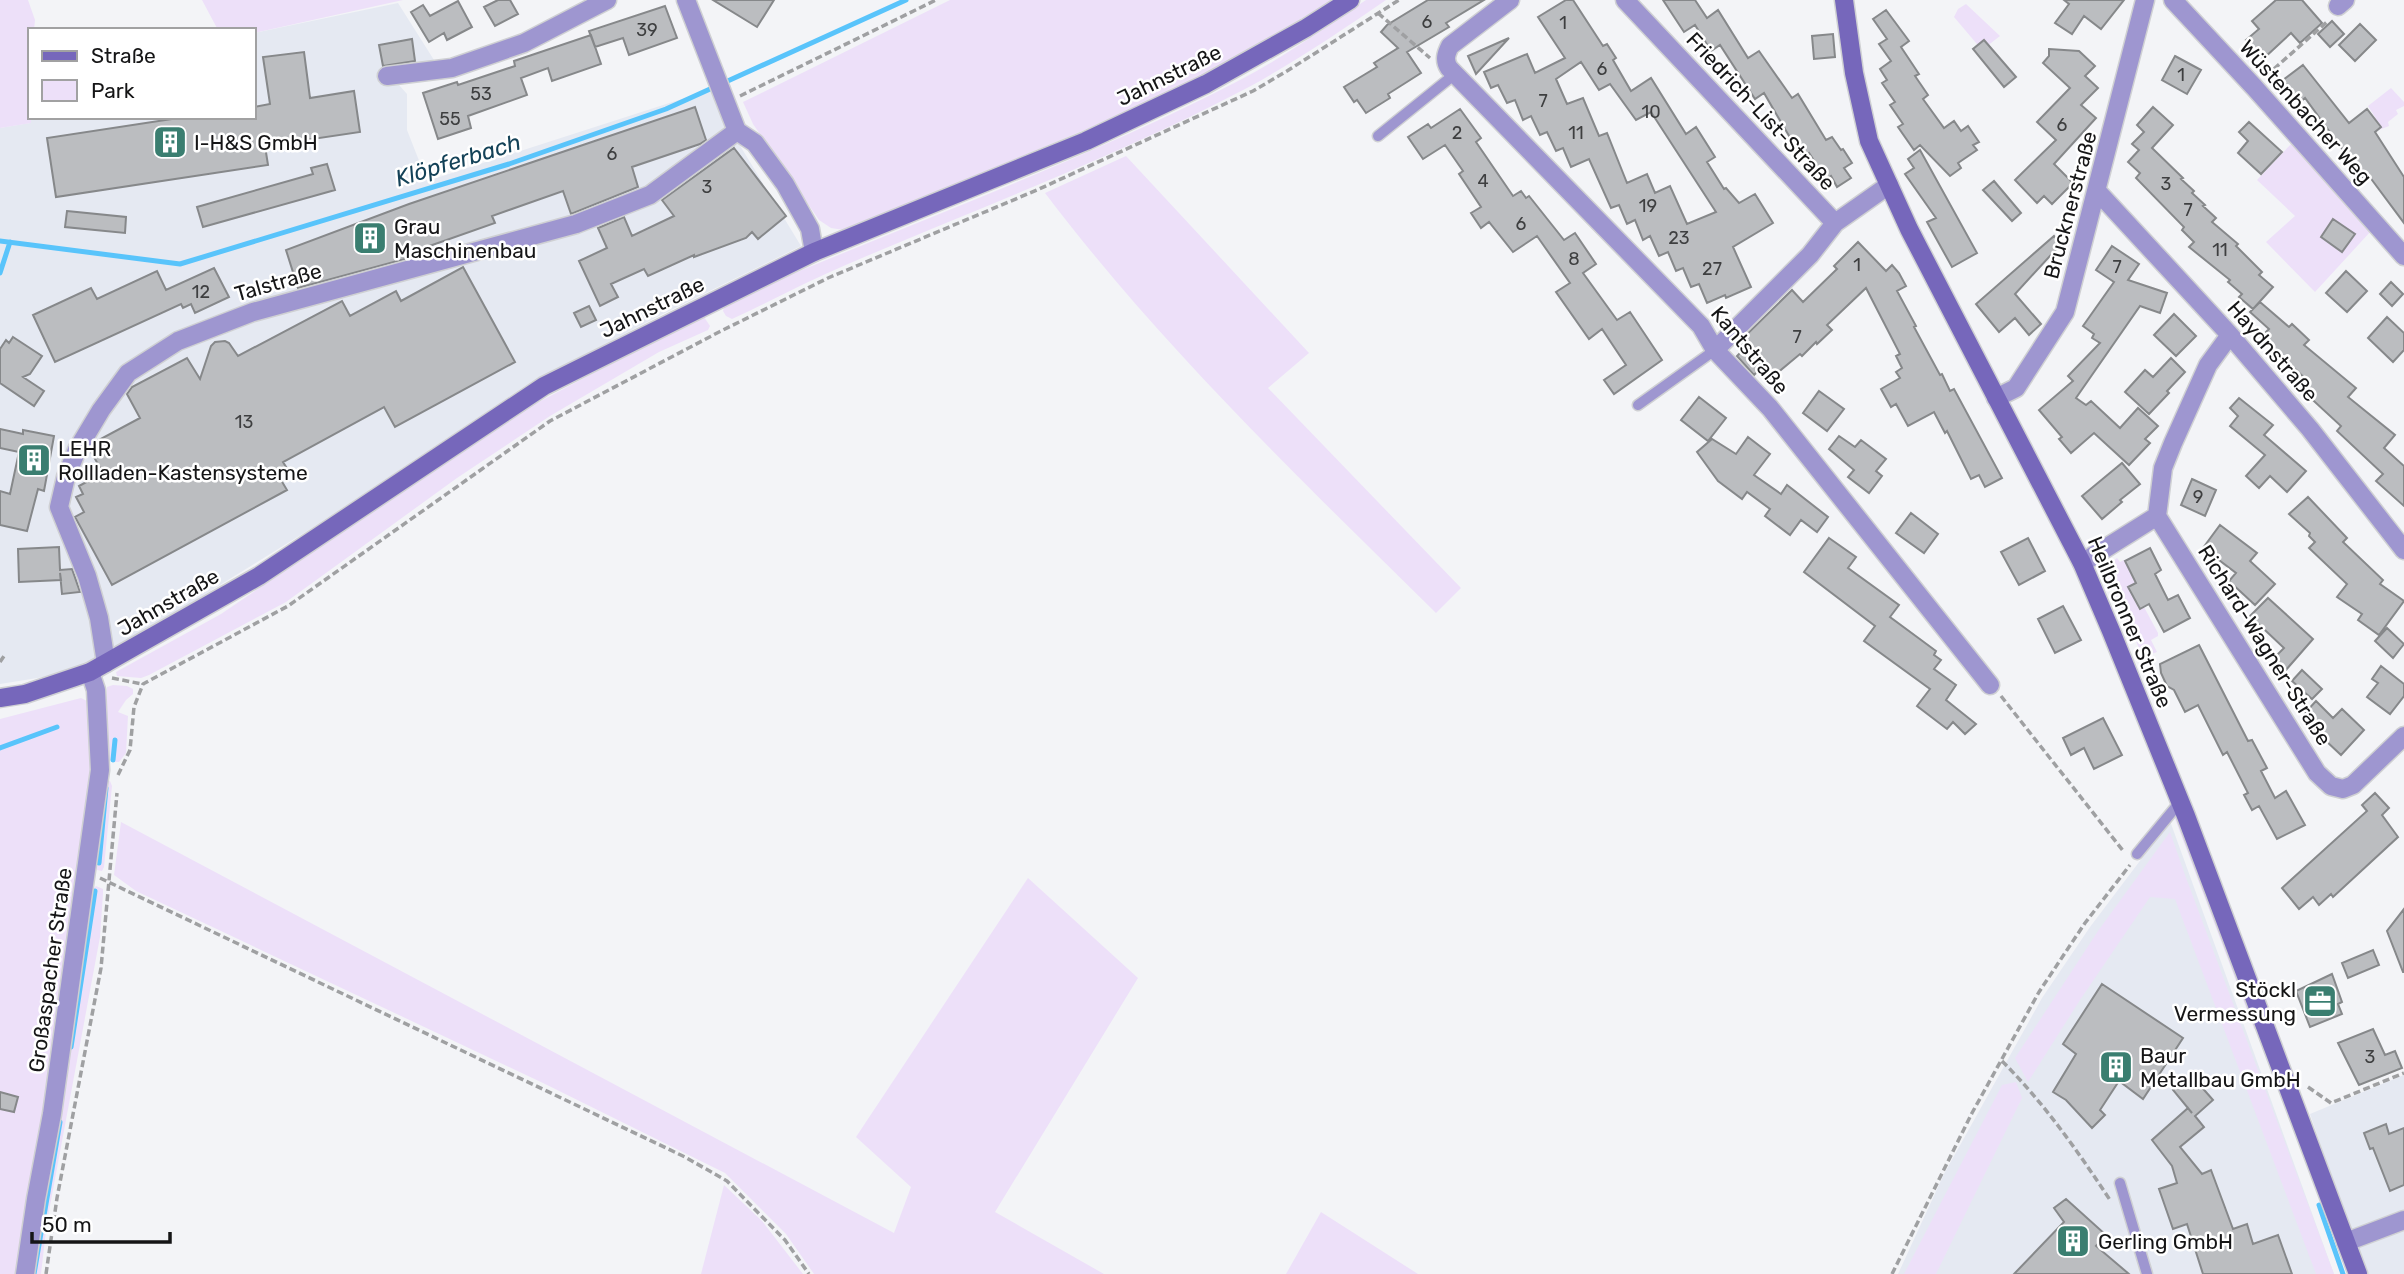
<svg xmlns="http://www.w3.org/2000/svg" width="2404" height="1274" font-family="Rubik,sans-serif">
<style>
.built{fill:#e5e9f2}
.green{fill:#ede0f9}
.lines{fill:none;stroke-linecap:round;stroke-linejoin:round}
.stream{stroke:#59c4fb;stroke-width:5}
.building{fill:#bbbdc0;stroke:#86888a;stroke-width:2;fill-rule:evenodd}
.lane-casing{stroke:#cfd0d3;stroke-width:13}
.street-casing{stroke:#cfd0d3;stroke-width:21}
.secondary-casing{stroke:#cfd0d3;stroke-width:21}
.path{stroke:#9fa0a2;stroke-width:3.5;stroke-dasharray:7 3.5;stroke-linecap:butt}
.lane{stroke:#9e96d0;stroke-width:10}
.street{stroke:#9e96d0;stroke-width:18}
.secondary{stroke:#7667bb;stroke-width:18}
.labels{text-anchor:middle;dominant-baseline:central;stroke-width:5;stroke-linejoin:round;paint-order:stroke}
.number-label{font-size:18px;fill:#3e3f40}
.street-label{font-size:21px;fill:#151516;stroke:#fff}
.poi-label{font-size:21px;fill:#151516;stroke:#fff;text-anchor:start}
.water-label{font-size:23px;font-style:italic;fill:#144258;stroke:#fff}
</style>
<rect width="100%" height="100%" fill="#f3f4f7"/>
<path class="built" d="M398,3l36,57 -50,8 23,26v36l20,51 289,-93 20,51 65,107 -138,68 -132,68 -219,146 -231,143 -81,13v-556l30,-5 1,-6h223v-84z
M2170,821l164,453h-436l46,-100 98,-176 48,-71z
M2404,1075v199h-39l-55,-160z"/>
<path class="green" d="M0,0h28l7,20 -1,10h-4l1,93 -31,5z
M202,0h201l-149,33v-3h-36z
M950,0h383l-127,74 -119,55 -243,101 -13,-2 -12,-8 -66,-96 -10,-22z
M1366,0h20c-45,31 -91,62 -139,88 -129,68 -266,119 -399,176 -40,17 -77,37 -116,55l-6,-3 -3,-5 2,-7 4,-3c170,-74 347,-136 511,-221 44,-23 85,-52 126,-80z
M1966,4l34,32 -18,14 -28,-33 4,-8z
M2391,88l13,14v4l-8,4 2,4 -10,8 1,4 -10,4 -1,-2 2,-3 -12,-19z
M2292,143l79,88 -56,61 -49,-50 29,-26 -38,-36z
M1126,156l183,197 -41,35 193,200 -25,25c-136,-134 -275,-267 -391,-420z
M699,317h5l6,9 -2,4 -49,22 -109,64 -93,62 -171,124 -137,73 -8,3 -24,-2 -1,-4 105,-58 237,-161 77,-49z
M2117,558l3,4 4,-2 15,31 -4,10 4,8 5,-2 14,26v3l-7,4 6,12 -14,5 -37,-83 -1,-7z
M113,685l14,1 6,3v5l-7,6 -8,12 10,4 -2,37 -7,9h-7l-5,-5v-70z
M81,698l6,3 5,14 2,31 -11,127 -39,231 -25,170h-19v-555z
M107,781h3l2,5 -8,81 -2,4 -5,-1 -2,-6 9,-79z
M2177,818l79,210 -2,1 -79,-210z
M121,822l773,411 17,-46 -55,-50 172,-259 110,100 -143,234 109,62h-290l-28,-40 -61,-61 -182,-90 -407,-192 -22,-16z
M2170,832l15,43 149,399h-18l-141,-375 -25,-2 -70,103 -52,82 -13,-24 83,-127z
M96,886l7,3v4l-3,44 -53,285 -6,52h-11l62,-384z
M2016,1082l6,16 -86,176h-32l98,-189z
M724,1185l38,36 41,53h-102z
M1321,1212l97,62h-132z"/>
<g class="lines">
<path class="stream" d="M0,241l180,23 329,-100 157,-55 240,-109
M0,273l10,-31
M0,748l57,-21
M113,760l2,-20
M99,863l7,-75
M71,1047l24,-156
M2319,1205l24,69
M34,1274l26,-152"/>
</g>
<path class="building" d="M498,0h12l8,14 -23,12 -11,-19z
M713,0h61l-17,27z
M1428,0h56l-38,23 3,4 -42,25 14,21 -33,21 2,4 -24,15 -9,-13 -3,2 -10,-15 33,-20 -3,-4 24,-15 -17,-16 6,-7z
M1566,0h7l30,46 4,-2 9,14 -3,2 18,31 20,-13 35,56 10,-7 19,30 -8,5 17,27 2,-1 13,15 16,-9 18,29 -40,24 18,40 -25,11 -1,-3 -18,8 -8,-19 -8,3 -8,-19 -7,3 -8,-19 -9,4 -9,-20 -7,4 -8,-20 -8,4 -8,-19 -8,3 -22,-49 -18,8 -8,-19 -7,3 -9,-19 -7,3 -9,-19 -8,4 -8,-20 -8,3 -9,-18 -7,3 -7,-16 43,-18 8,19 30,-15 -27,-41zM1581,62l18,28 11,-6 26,36 15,-8 65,100 -29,12 -17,-38 -15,7 -8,-19 -20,9 -20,-50 -8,3 -16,-38 -16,6 -11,-25z
M1663,0h32l12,18 11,-8 30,48 11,-7 33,47 6,-4 28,46 6,-3 9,13 2,-1 9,14 -8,5 7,10 -14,9 -6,-11 -5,3 -17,-26 -6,4 -11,-16 -28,-48 -9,6 -35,-54 -9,6 -16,-26 -11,7z
M2064,0h60l-23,29 -17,-13 -12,18 -17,-11 14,-19z
M2276,0h26l20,23 -22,20 -9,-10 -28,26 -17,-19 13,-11 -7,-8z
M458,1l14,26 -25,13 -3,-7 -15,9 -18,-30 12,-7 7,11z
M665,6l12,32 -48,17 -6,-17 -28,9 -6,-16z
M1886,10l23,31 -8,6 18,27 -4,2 13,19 -5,4 21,29 10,-7 7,10 7,-5 11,16 -6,3 4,5 -19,13 3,5 -11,8 -30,-31 -6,5 -16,-23 5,-3 -13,-19 5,-3 -13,-19 5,-3 -7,-11 11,-8 -12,-17 8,-5 -14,-20z
M2332,21l12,13 -14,13 -12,-13z
M2360,24l16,16 -21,21 -16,-16z
M1833,34l2,23 -21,2 -2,-23z
M591,35l10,29 -49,17 -4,-13 -27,10 6,17 -59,21 3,12 -33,11 -15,-46 34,-11 1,3 57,-19 -1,-5z
M1509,38l-33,36 -8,-18z
M412,39l3,22 -32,5 -4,-21z
M1984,40l32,37 -12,10 -31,-38z
M2049,49l30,2 16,15 -10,10 13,12 -17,17 15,13 -42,46 19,19 -21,21 -8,-8 -7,7 -22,-23 41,-40 -19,-18 33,-34 -27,-25 6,-7z
M304,52l6,46 44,-7 6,41 -95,14 3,19 -212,32 -9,-59 138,-21h69v-10l16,-3 -7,-47z
M2175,56l26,14 -14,24 -25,-14z
M2303,65l46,58 18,-14 14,18 -6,5 29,45v46l-35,-47 -5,3 -59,-81 -5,4 -17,-22z
M695,107l11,33 -6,4 -68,23 6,20 -67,27 -8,-23 -71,25 3,7 -74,26 1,5 -6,2 -118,32 -12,-38 123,-46z
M2153,107l20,18 -21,23 31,30 -2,1 13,12 -2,2 13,12 -2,1 13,12 -4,4 26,22 -2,2 26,26 -3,3 14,12 -20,22 -14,-12 3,-3 -14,-12 2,-2 -41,-33 5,-5 -12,-12 2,-3 -48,-49 4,-5 -12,-11 11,-12 -7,-6 12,-12 -7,-7z
M1460,109l21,29 -5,4 37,54 8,-5 5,7 3,-2 35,44 11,-7 21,31 -13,9 34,47 13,-8 32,48 -48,34 -10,-14 22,-15 -24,-36 -13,10 -33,-47 14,-9 -33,-47 -24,16 -24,-30 -8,6 -10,-15 10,-6 -22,-33 4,-3 -18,-26 -22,14 -15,-22 20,-13 3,4z
M2249,122l33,30 -21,22 -23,-21 10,-12 -9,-9z
M734,148l52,68 -28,23 -6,-7 -6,6 -52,19v-2l-46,21 -4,-7 -33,15 7,13 -18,9 -21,-45 28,-13 -9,-20 26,-11 8,19 42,-20 -12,-16z
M1920,150l57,103 -25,14 -25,-45 9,-4 -31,-44 9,-6 -6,-9z
M327,164l8,26 -132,37 -6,-20 116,-33 -2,-6z
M1994,181l27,32 -9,8 -29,-31z
M67,211l59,6 -1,16 -60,-6z
M2333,219l22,15 -13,18 -21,-15z
M2054,236l7,8 -46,50 26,30 -12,11 -14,-17 -16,14 -23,-28z
M1858,242l28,29 6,-6 7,8 7,13 -9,5 19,35 -2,1 26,48 2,-1 8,17 4,-2 48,89 -17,9 -6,-12 -8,4 -24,-48 -2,2 -11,-21 -26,14 -12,-22 -5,3 -10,-18 19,-11 -4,-6 6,-4 -6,-12 4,-2 -34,-66 -39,37 5,5 -15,14 -1,-2 -14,14 -2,-2 -30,25 -10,-10 -6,6 -17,-19 5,-5 -6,-6 56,-55 11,12 34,-33 -3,-3z
M2112,246l27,18 -11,16 39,13 -7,20 -20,-7 -64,92 10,7 5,-4 29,27 18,-20 20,18 -13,13 5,4 -21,22 -35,-32 -23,20 -12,-14 3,-2 -23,-27 34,-29 -5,-5 32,-33 -8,-5 2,-4 -11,-8 31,-44 -18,-12z
M463,267l52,95 -120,65 -11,-20 -101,55 5,8 -10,5 9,15 -175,95 -37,-68 9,-5 -8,-15 7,-3 -4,-8 24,-13 -13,-23 5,-8 45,-24 -13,-24 5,-7 55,-29 13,21 11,-33 4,-4 10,-1 4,2 9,13 104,-55 8,15 46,-25 5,10z
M214,268l15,29 -34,16 -4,-9 -8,4 -2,-4 -126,58 -22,-47 58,-27 6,11 60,-28 9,19z
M2346,271l21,20 -20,21 -21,-19z
M2391,282l12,12 -11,12 -12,-12z
M2260,302l29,25 3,-3 17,16 -5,5 52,43 -8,9 47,38 -11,13 20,18v40l-28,-25 7,-7 -46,-43 4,-5 -38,-35 7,-8 -49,-46 8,-8 -19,-17z
M589,306l7,14 -15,7 -7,-14z
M2174,314l22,22 -20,20 -22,-21z
M2387,317l17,16v17l-11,12 -25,-24z
M13,337l29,19 -12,18 -7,3 21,14 -10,15 -34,-23v-34l6,-9 3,3z
M2171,358l14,14 -18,19 2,2 -20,21 -24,-22 20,-22 8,7z
M1819,391l25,18 -17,22 -24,-18z
M1699,397l27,21 -18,23 -27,-21z
M2239,398l34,27 -9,10 42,36 -19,21 -17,-16 -11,12 -13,-12 19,-21 -35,-29 8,-10 -8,-8z
M0,429l23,5v-4l31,6 -10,55 -6,-2 -11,42 -27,-6v-34l10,3 9,-42 -19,-4z
M1839,436l16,11 6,-7 25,19 -10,12 6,5 -13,17 -21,-16 6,-7 -25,-21z
M1748,437l22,17 -16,21 27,19 6,-9 41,32 -11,15 -16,-12 -11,15 -25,-19 5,-7 -23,-17 -5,7 -24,-18 -21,-29 15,-13 24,15z
M2122,463l18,21 -20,16 2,2 -20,17 -20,-23z
M2192,479l24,11 -11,26 -24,-11z
M2308,497l39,41 -4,4 40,38 -3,4 24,17 -25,34 -21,-15 4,-6 -25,-17 10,-13 -38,-36 6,-6 -6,-6 1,-3 -21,-19z
M1911,513l27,21 -14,19 -28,-20z
M2220,525l37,28 -7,8 25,23 -20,21 -26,-24 7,-8 -33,-25z
M1829,538l27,19 -8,11 51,37 -9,12 46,34 -2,4 7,5 -7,9 22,16 -10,15 30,24 -11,10 -12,-12 -6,7 -30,-23 13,-17 -66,-48 11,-15 -71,-54z
M2028,538l17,33 -26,14 -18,-33z
M59,547l1,23 12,-1 8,23 -18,2 -2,-21 1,7 -42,2 -1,-33z
M2150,548l11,22 -6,4 13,26 10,-5 12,23 -26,14 -15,-28 -9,5 -12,-22 8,-4 -11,-22z
M2268,598l45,41 -28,32 -10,-14 9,-9 -34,-32z
M2063,606l18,34 -26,13 -17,-34z
M2387,628l17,16 -11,14 -18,-17z
M2199,645l49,96 4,-1 15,28 -6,3 14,27 11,-7 19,34 -28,14 -18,-33 -7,4 -8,-15 4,-2 -21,-41 -4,3 -25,-50 -13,7 -11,-22 -7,-4 -6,-13 -1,-9z
M2381,666l23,18v12l-14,18 -23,-17 11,-14 -6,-4z
M2302,670l20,19 -10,10 -20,-18z
M2316,701l17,17 9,-9 22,21 -23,25 -33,-31 4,-4 -7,-7z
M2103,718l19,37 -28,14 -10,-21 -13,7 -8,-17z
M2375,793l14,15 -7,7 16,22 -65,60 -2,-3 -12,11 -6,-8 -14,12 -17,-21 85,-77 -5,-6z
M2404,909v63h-1l-16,-41z
M2373,950l6,15 -31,13 -6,-15z
M2332,974l10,28 -4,2 4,10 -32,13 -14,-36z
M2102,984l81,54 -40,61 -24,-18 -19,29 5,5 -13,13 -26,-28 -13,-8 23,-38 -13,-10z
M2373,1029l12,26 10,-4 7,17 -43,17 -21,-42z
M2191,1075l22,25 -18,16 9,11 -24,20 22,27 9,-4 22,59 14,-5 6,20 25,-9 14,39h-89l-16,-50 -14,5 -14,-40 18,-6 -5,-17 -20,-26 36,-32 4,5 -19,-23z
M0,1092l18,5 -4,15 -14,-3z
M2386,1124l3,10 15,-6v57l-14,6 -17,-43 -3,1 -6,-16z
M2066,1199l40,36 -10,11 33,28h-115l50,-52 -10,-14z"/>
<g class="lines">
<g class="lane-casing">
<path id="lane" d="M1378,136l77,-62
M1638,405l77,-55
M2137,854l43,-52
M2120,1183l27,91"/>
</g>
<g class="street-casing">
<path id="street" d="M686,0l51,131 18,12 30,41 25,45 4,23
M1510,0l-60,46c-4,8 -6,14 -1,22l252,258 14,24 55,58 220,277
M1625,0l210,223
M2173,0l81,87 150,169
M2338,6l7,-6
M387,76l65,-8 72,-25 83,-43
M2097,191l133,144 80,94 94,121
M2230,335l-22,30 -35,78 -10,25 -6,48 160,257 14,13 12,3 10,-4 51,-49
M1715,350l95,-95 25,-32 54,-38
M1996,398l20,-10 49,-76 80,-312
M2082,563l75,-47
M106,663l-7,-45 -12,-42 -28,-69 7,-30 11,-27 24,-40 27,-37 50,-32 75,-29 323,-88 74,-29 87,-64
M2346,1242l58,-22
M25,1274l11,-75 16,-85 48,-344 -4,-80 -6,-18"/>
</g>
<g class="secondary-casing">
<path id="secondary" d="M1844,0l10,73 15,68 40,88 173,334 29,68 75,185 172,458
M0,698l25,-4 65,-22 169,-96 285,-190 270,-134 272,-111 120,-57 100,-56 44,-28"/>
</g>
<path class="path" d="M1378,13l52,45
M2266,76l62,-55
M740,96l196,-96
M0,662l4,-6
M112,678l30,6
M2001,696l123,156
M118,775l12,-25 4,-43 9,-23 145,-78 262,-185 169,-89 109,-54 209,-88 216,-99 34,-20 112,-71
M100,878l585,279 42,24 58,59 24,34
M2002,1061c42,42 75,89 108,139
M2308,1087l23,16 73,-30
M46,1274l11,-76 44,-230 16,-175
M1892,1274l80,-161 67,-121 46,-69 45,-58"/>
<use href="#lane" class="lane"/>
<use href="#street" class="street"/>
<use href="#secondary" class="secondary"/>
</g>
<defs>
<g id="building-square" transform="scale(1.75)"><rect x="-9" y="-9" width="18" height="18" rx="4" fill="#3a7e70" stroke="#fff"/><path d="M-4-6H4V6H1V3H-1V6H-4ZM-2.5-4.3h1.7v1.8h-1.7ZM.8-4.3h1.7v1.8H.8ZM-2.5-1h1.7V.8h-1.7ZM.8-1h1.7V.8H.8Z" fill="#fff"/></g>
<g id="office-square" transform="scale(1.75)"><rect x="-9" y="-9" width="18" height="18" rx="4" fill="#3a7e70" stroke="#fff"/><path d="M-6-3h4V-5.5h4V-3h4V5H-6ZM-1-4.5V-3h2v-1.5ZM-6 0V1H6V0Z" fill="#fff"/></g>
</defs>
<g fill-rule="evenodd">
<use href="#building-square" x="170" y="142"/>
<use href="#building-square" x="370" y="238"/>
<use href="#building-square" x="34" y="460"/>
<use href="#office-square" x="2320" y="1001"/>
<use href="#building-square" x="2116" y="1067"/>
<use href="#building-square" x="2073" y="1241"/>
</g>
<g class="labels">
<g class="number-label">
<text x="1427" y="22">6</text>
<text x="1563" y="23">1</text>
<text x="647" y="30">39</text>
<text x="1602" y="69">6</text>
<text x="2181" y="75">1</text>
<text x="481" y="94">53</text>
<text x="1543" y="101">7</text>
<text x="1651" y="112">10</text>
<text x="450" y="119">55</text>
<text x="2062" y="125">6</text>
<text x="1457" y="133">2</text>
<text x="1576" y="133">11</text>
<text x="612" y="154">6</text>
<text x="1483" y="181">4</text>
<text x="2166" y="184">3</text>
<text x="707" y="187">3</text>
<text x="1648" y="206">19</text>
<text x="2188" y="210">7</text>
<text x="1521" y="224">6</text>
<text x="1679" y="238">23</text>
<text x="2220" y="250">11</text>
<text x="1574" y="259">8</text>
<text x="1857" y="265">1</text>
<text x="2117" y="267">7</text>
<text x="1712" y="269">27</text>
<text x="201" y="292">12</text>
<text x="1797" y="337">7</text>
<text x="244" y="422">13</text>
<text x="2198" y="497">9</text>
<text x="2370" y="1057">3</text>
</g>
<g class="street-label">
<text transform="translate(1169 75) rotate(-26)">Jahnstraße</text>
<text transform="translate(1761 111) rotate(47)">Friedrich-List-Straße</text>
<text transform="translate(2306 112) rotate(48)">Wüstenbacher Weg</text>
<text transform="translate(2070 205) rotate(-75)">Brucknerstraße</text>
<text transform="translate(278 282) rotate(-16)">Talstraße</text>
<text transform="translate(652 307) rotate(-26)">Jahnstraße</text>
<text transform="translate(1750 350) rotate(50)">Kantstraße</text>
<text transform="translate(2273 351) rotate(49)">Haydnstraße</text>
<text transform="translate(168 602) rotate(-30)">Jahnstraße</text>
<text transform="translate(2130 622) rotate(67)">Heilbronner Straße</text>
<text transform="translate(2265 645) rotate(58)">Richard-Wagner-Straße</text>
<text transform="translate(50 970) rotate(-82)">Großaspacher Straße</text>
</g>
<g class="poi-label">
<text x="194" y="142">I-H&amp;S GmbH</text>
<text x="394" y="226">Grau<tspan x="394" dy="24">Maschinenbau</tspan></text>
<text x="58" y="448">LEHR<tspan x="58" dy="24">Rollladen-Kastensysteme</tspan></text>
<text x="2296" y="989" text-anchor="end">Stöckl<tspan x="2296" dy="24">Vermessung</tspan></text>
<text x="2140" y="1055">Baur<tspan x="2140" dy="24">Metallbau GmbH</tspan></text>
<text x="2098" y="1241">Gerling GmbH</text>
</g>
<g class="water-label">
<text transform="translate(458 160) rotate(-17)">Klöpferbach</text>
</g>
</g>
<rect x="28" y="28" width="228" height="91" fill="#ffffff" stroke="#a1a1a2" stroke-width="2"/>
<rect x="42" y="51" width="35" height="10" fill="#7667bb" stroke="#a1a1a2" stroke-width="2"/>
<text x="91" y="63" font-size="21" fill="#151516">Straße</text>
<rect x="42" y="80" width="35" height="21" fill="#ede0f9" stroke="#a1a1a2" stroke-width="2"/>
<text x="91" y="98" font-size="21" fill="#151516">Park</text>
<path d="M32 1232v10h138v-10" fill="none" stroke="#151516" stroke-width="3.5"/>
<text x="42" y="1232" font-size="21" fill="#151516" stroke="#ffffff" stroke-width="5" paint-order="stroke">50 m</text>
</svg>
